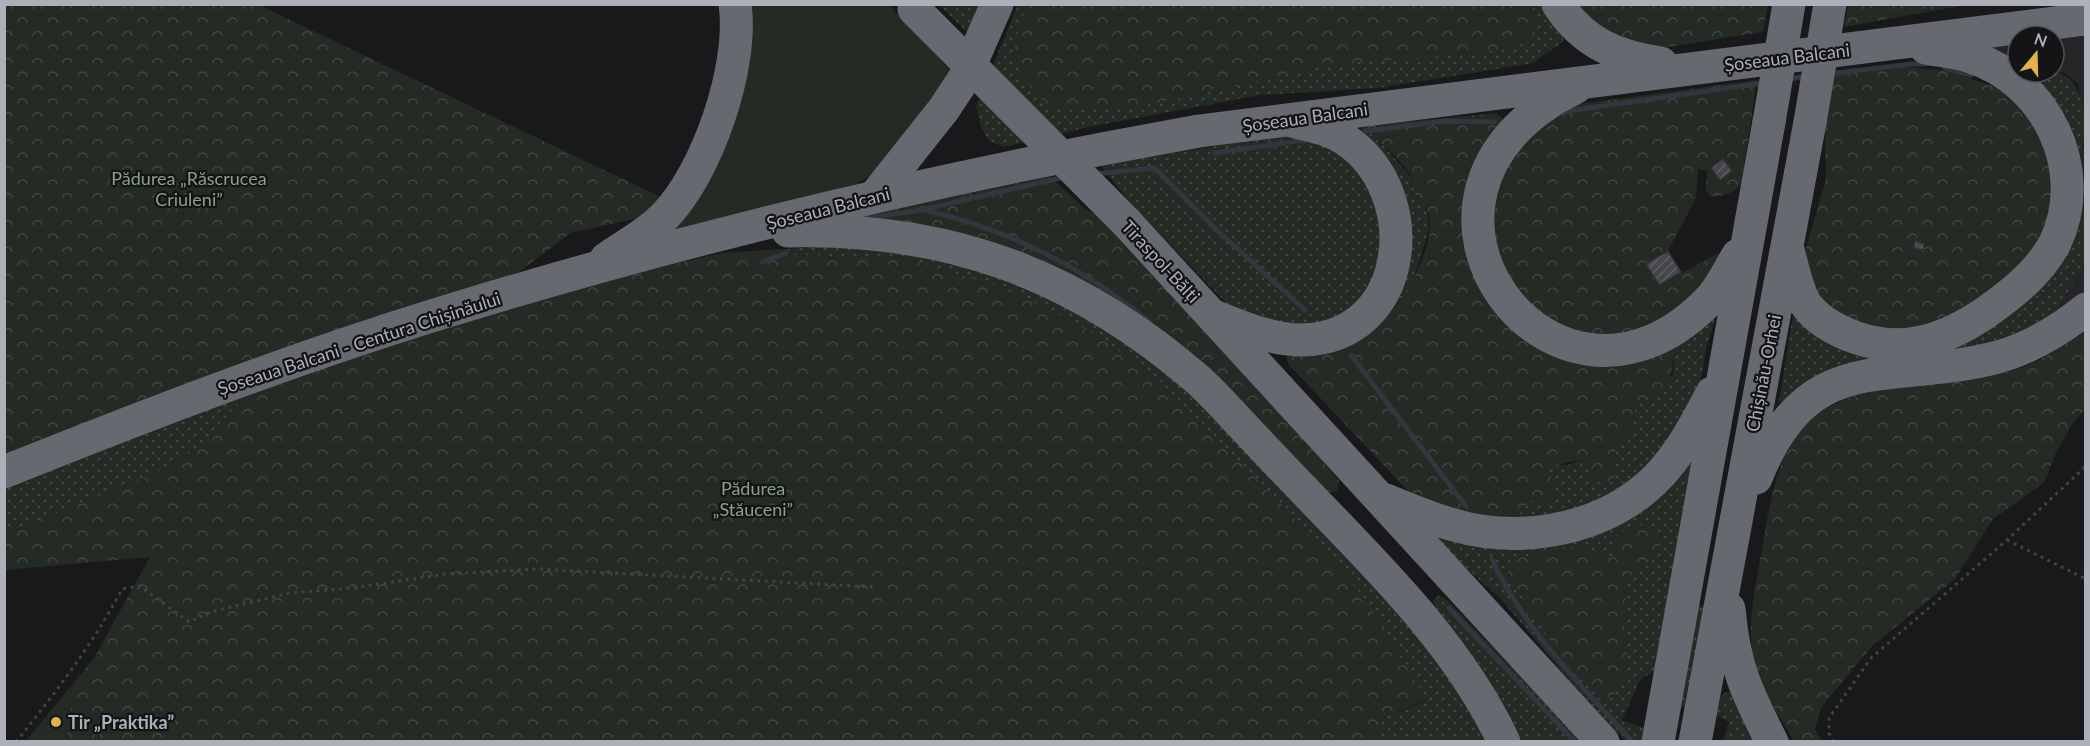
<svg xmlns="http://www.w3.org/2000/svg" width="2090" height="746" font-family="Lato,sans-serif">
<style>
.built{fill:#252528}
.grass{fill:url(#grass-dots)}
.forest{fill:url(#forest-crowns)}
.garden{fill:#232b24}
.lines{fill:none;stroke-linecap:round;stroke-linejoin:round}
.stream{stroke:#30373e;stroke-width:5}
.building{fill:url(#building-hatch);stroke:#333337;stroke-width:1.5}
.path{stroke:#404246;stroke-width:3;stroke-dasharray:3 4.5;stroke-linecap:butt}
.highway{stroke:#676970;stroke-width:33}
.highway-bridge{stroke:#676970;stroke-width:33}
.poi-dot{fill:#e1b24a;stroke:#141416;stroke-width:2}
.labels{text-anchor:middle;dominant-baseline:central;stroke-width:4.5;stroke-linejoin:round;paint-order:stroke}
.street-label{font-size:18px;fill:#adb0b9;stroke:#141416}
.park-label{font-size:18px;fill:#86a288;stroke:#141416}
.poi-label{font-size:18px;font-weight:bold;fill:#adb0b9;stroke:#141416;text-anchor:start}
</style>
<defs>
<pattern id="grass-dots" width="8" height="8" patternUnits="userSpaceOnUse" patternTransform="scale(1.5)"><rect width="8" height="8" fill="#232b24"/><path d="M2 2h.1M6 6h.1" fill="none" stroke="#404742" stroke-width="1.8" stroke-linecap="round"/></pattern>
<pattern id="forest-crowns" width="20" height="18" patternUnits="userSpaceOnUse" patternTransform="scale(1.5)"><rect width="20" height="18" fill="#232b24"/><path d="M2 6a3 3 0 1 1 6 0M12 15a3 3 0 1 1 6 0" fill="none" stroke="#404742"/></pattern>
<pattern id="building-hatch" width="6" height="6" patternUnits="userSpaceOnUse" patternTransform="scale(1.5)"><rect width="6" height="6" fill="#46464b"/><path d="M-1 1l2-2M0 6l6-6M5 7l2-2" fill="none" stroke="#5e5e63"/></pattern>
</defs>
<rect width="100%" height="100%" fill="#19191b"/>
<path class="built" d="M2085,36v84l-7,-36 -13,-11 -11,-2v-31z
M2018,43v29h33l-17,12 -63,-36z
M2085,143v62l-10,17 1,-54z
M2085,265v32l-32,19z"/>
<path class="grass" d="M939,5h42l-11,30z
M1018,5h531l15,36 -31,22 -155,25 -118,7 -171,32 -85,20 -15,-6 -8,-14 -5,-21z
M2055,71c35,9 35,67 21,97l-42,-84z
M1362,126l20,18 29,33 5,18 9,8 3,13 1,14 -16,50 -10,17 -21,11 16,-28 -38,-143z
M1301,132l54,28 30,62 -11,61 -32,35 -58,14 -53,-24 -101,-106 -30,-37z
M2085,205v60l-36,57 -13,8 -253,73 -4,-1 14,-87 282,-93z
M852,245l107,12 172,78 144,138 184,211 32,57h-110v-22l46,-18 -522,-443 -184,-5z
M1718,310l-12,39 -7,44 -46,72 -66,45 -69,11 4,-14c17,-11 16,-37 30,-42 5,-2 10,0 15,0 7,-1 10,-5 18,-5l10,22 20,-7 1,-31 15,-15 6,-28 18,-4 18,-22 1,-20 13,-8 6,-23z
M246,395l-46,52 -36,22 -159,65v-51z
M1695,446l-37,222 -18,12 -18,40 23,8 -3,13h-17l-55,-60 -70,-83 -65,-58 -4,-13 94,14z
M1439,595l7,4 137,142h-70l-77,-132 -3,-8z
M1697,604l8,3 -18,103 -10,-7z
M1727,692h8l25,49h-37l6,-19 -12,-6 4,-21z"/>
<path class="forest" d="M5,5h254l408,195 -25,17 -71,16 -55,41 -332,110 -179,70z
M1532,5c5,16 10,28 -8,38 -13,8 -80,13 -99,15 -34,3 -70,3 -104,9 -89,17 -179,49 -270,42 -12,-13 -32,-31 -36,-49 -3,-14 7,-43 12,-55z
M1568,5h200l-5,27 -121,19 -17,-2z
M1848,5v-1l118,1 -122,22z
M1906,67l42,4 71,24 39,83 -21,78 -78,61 -62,20 -71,-26 -19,-39 -1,-24 20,-69 -1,-55 9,-49z
M1757,80l-16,105c-10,9 -17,12 -30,11l-5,-6 1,-20 -9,-1 -2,29 -28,53 -22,13 13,21 60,-32 4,9 -22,34 -70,38 -24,4 -58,-11 -50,-60 -7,-66 24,-53 49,-42z
M1496,113l8,6 -6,15 -8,169c26,37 60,55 105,60 13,2 27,3 41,0 23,-6 39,-24 57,-39 2,17 -4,23 -19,31 -4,16 0,33 -18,42 -6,2 -13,2 -19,4l-6,28 -15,15 -1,31 -5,9 -15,-2 -10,-22c-8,0 -33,5 -40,9l6,6 2,19 -5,8 -16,-1 -10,6 -4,14c-38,-2 -77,-10 -110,-30l-119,-126 -3,-8 117,-60c14,-23 37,-66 22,-93 -2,-4 -8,-6 -10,-10 -2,-6 -1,-12 -4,-18 -12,-20 -33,-34 -49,-50z
M1050,176l36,34 9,4 186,198 58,69 -2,10 -6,1 -24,-9 -137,-140 -310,-126z
M721,253l184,5 102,31 88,44 66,49 127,129 75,85 64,104 -46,19v23l-1355,-1 68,-83 56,-101 -145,13v-36l159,-65 36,-22 46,-52 157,-55 179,-54z
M2085,329v80l-12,14 -17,29 -12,31 -51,36 -38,60 -83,67 -51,62 -6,21 7,12h-28c-11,-20 -27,-41 -35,-63 -17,-43 -3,-92 4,-135 6,-34 12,-76 32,-105 49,-71 161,-44 233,-73 20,-8 40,-23 57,-36z
M1649,523l11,10c2,24 -14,34 -33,45l-3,53 3,29 -2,15 -12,23 -13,1 -43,-47 -49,-77 1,-11 6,-5 49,-12 16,1 33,10 2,-11 -3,-9 12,-8z"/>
<path class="garden" d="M744,5h145l62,66 -63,94 -32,19 -199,58z
M64,695l8,7 -6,39h-40z"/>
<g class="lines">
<path class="stream" d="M1945,68l26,7
M1829,74l82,-10h16
M1788,79l20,-3
M1568,111l195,-28
M1366,131l79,-10 49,1
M1215,153l90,-13
M1094,174l61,-6 64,64 86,78
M924,210c86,20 158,57 226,112
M862,219l59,-9 143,-33
M762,262l24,-9
M1351,355l114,150
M1492,559c32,71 89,126 141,183
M1449,608l126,134"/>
</g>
<path class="building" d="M1723,159l9,12 -12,9 -9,-12z
M1915,241l9,3 -1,6 -9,-2z
M1668,251l13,21 -22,13 -13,-21z"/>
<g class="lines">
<path class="path" d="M2007,540l79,39
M16,742c39,-49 77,-98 106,-153l18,-3 49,36 21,-10 80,-19 63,-5 93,-14 92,-5 335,18
M1834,742l-5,-9v-15l42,-60 136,-118 79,-74"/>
<path class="highway" d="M1558,4c25,39 59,53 103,59
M1575,88c-221,108 -17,376 137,209 10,-12 18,-29 26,-42
M875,196l69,-87 21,-32 32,-73
M1126,222l477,520
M788,231c160,-4 287,43 408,147 16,14 31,31 46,47 27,29 55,58 83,87 67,69 138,142 179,230
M1787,246c5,18 9,41 18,57 12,18 32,28 52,35 47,16 88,2 128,-25 27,-19 54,-40 70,-70 35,-74 -9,-162 -84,-186 -14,-5 -30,-6 -45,-9
M606,259c18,-13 41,-25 57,-41 44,-44 81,-152 72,-214
M1214,316c27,11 58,24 88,24 108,-2 123,-146 44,-200 -16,-11 -33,-14 -51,-18
M4,472c147,-59 296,-116 447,-162 245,-75 496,-134 748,-179l887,-112
M1756,478c53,-134 132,-92 242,-121 32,-9 62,-27 88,-48
M1386,500c22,9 45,19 68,25 61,18 136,7 187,-33 32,-24 53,-64 71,-99
M1729,609c5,57 17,82 43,133
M1658,742l111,-620
M1695,742l115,-620"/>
<path class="highway-bridge" d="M914,9l212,213
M1769,122l20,-118
M1810,122l20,-118"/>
</g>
<circle class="poi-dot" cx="56" cy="722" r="6"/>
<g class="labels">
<g class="street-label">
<text transform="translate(1787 57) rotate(-7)">Șoseaua Balcani</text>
<text transform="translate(1305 117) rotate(-8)">Șoseaua Balcani</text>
<text transform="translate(828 208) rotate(-14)">Șoseaua Balcani</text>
<text transform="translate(1161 261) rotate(47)">Tiraspol-Bălți</text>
<text transform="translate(359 343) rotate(-18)">Șoseaua Balcani - Centura Chișinăului</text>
<text transform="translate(1763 373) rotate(-79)">Chișinău-Orhei</text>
</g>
<g class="park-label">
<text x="189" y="178">Pădurea „Răscrucea<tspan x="189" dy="21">Criuleni”</tspan></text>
<text x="753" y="488">Pădurea<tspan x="753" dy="21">„Stăuceni”</tspan></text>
</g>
<g class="poi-label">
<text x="68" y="722">Tir „Praktika”</text>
</g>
</g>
<rect width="2090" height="746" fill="none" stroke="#adb0b9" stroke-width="12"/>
<g transform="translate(2036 54) rotate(19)"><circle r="28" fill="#141416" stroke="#515257" stroke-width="1.5"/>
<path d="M0-4.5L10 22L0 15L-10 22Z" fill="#e1b24a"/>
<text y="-9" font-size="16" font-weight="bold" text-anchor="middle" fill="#adb0b9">N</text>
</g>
</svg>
